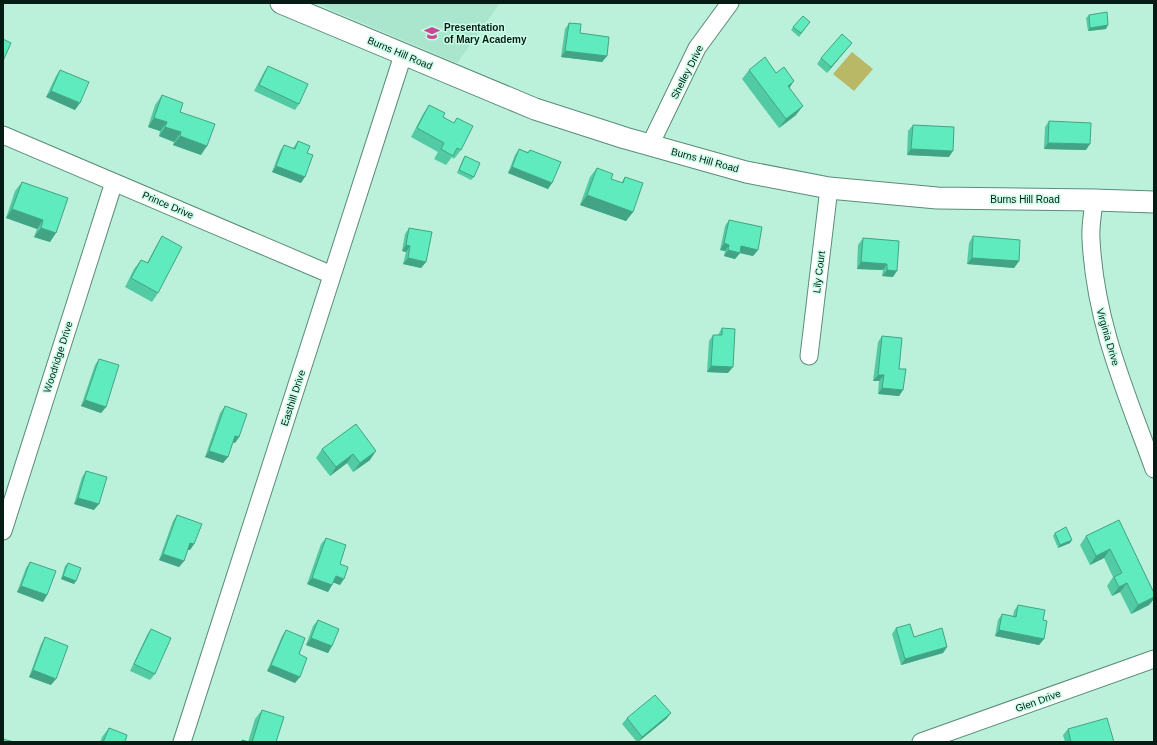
<svg xmlns="http://www.w3.org/2000/svg" width="1157" height="745" font-family="Helvetica,sans-serif">
<style>
.built{fill:#a9e6cd}
.green{fill:#b9b866}
.lines{fill:none;stroke-linecap:round;stroke-linejoin:round}
.minor-casing{stroke:#5a8c79;stroke-width:19}
.tertiary-casing{stroke:#5a8c79;stroke-width:23}
.minor{stroke:#fff;stroke-width:17}
.tertiary{stroke:#fff;stroke-width:21}
.wall{fill:#52caa3}
.shaded-wall{fill:#42a484}
.building{fill:#5febbd;stroke:#42a484}
.labels{text-anchor:middle;dominant-baseline:central;stroke-width:3;stroke-linejoin:round;paint-order:stroke}
.poi-label{font-size:10px;font-weight:bold;fill:#061b14;stroke:#c8fee8;text-anchor:start}
.street-label{font-size:10px;fill:#061b14;stroke:#c8fee8}
</style>
<rect width="100%" height="100%" fill="#bbf1db"/>
<path class="built" d="M315,3h185l-43,60z"/>
<path class="green" d="M852,52l21,17 -19,22 -21,-17z"/>
<g class="lines">
<g class="minor-casing">
<path id="minor" d="M3,135l329,140
M650,145l47,-97 33,-45
M1094,200c-1,13 -4,26 -3,39 4,84 35,153 63,230
M809,356l20,-168
M3,531l111,-349
M182,742l221,-687
M921,742l233,-83"/>
</g>
<g class="tertiary-casing">
<path id="tertiary" d="M281,3l254,106 90,29 121,34 83,16 108,10 157,2 60,2"/>
</g>
<use href="#minor" class="minor"/>
<use href="#tertiary" class="tertiary"/>
</g>
<path class="wall" d="M1089,15l17,14 -18,2 -2,-13z
M569,23l11,10 27,23 -5,6 -41,-5 4,-28z
M808,25l-9,12 -8,-7 2,-3z
M852,43l-25,30 -10,-9 4,-6z
M268,66l31,38 -4,6 -41,-19 10,-19z
M60,70l15,40 -29,-13 10,-21z
M749,70l27,3 13,15 7,27 -17,13 -37,-49z
M162,95l18,17 21,43 -28,-10 1,-3 -15,-6 1,-5 -12,-4 7,-22z
M429,105l14,12 11,6 3,-5 4,32 -7,9 -2,-2 -6,8 -12,-6 4,-7 -27,-15 12,-23z
M1049,121l37,29 -42,-1 1,-22z
M913,125l36,32 -42,-2 1,-24z
M298,141l9,12 -6,30 -29,-11 8,-21 4,-6 9,3z
M519,149l9,3 2,-2 22,33 -4,6 -40,-16 7,-18z
M465,156l9,21 -3,3 -14,-7 6,-14z
M597,168l14,11 10,4 4,-6 8,35 -7,9 -46,-16 10,-28z
M22,182l46,16 -18,44 -16,-5 3,-8 -31,-11 9,-27z
M729,220l29,30 -5,6 -13,-3 -5,6 -11,-3 1,-5 -5,-1 5,-24z
M409,228l17,34 -5,6 -18,-4 3,-12 -4,-1 3,-17z
M162,236l-4,57 -6,9 -27,-15 9,-18 7,-9 6,3 9,-17z
M973,236l46,25 -5,7 -47,-4 2,-21z
M863,238l36,3 -6,36 -11,-1 1,-6 -26,-1 1,-24z
M722,328l6,45 -21,-1 2,-31 4,-6h5z
M882,336l17,33 4,21 -4,6 -21,-2 1,-13h-6l5,-39z
M99,359l7,48 -5,6 -20,-7 14,-41z
M225,406l14,31 -4,6 -2,-1 -5,15 -5,6 -18,-6 15,-44z
M356,424l14,36 -17,12 -6,-9 -17,13 -14,-18 6,-9z
M86,471l8,39 -20,-6 8,-27z
M177,515l17,29 -4,6h-2l-4,11 -5,6 -20,-7 14,-39z
M1119,520l35,73v6l-5,6 -18,9 -11,-22 -8,4 -5,-10 6,-9 -9,-19 -14,7 -10,-20 6,-9z
M1055,533l15,10 -12,5 -5,-12z
M326,538l14,26v21l-7,-3 -1,3 -4,7 -21,-8 14,-40z
M30,562l17,33 -4,7 -26,-10 9,-24z
M68,563l8,18 -2,3 -13,-5 4,-13z
M1018,605l25,15 1,19 -5,6 -44,-9 3,-16 4,-6 11,2 1,-5z
M318,620l14,26 -4,7 -22,-8 7,-19z
M896,628l18,9 33,10 -4,6 -42,12 -9,-31z
M151,629l4,45 -5,6 -20,-9 17,-36z
M286,630l13,24 -4,29 -28,-12 15,-35z
M45,637l6,48 -22,-8 12,-33z
M262,710l14,32h-35l1,-2 6,2 7,-23z
M671,713l-5,6 -28,23h-1l-15,-18 5,-6z
M109,728l16,14h-25l2,-5z
M1068,729l46,13h-49l-2,-7z"/>
<path class="shaded-wall" d="M1108,25l-2,4 -18,2 2,-3z
M852,43l-25,30 4,-6z
M565,51l42,5 -5,6 -41,-5z
M794,81l-6,9v-4z
M51,91l29,12 -5,7 -29,-13z
M803,106l-7,9 -17,13 7,-9z
M154,118l13,4 -7,9 -12,-4z
M165,127l16,5 -7,10 -15,-6z
M180,136l27,10 -6,9 -28,-10z
M1048,143l42,1 -4,6 -42,-1z
M911,149l42,2 -4,6 -42,-2z
M276,166l29,11 -4,6 -29,-11z
M512,167l40,16 -4,6 -40,-16z
M587,195l46,17 -7,9 -46,-16z
M12,209l31,11 -6,9 -31,-11z
M41,228l15,5 -6,9 -16,-5z
M724,243l5,2 -4,6 -5,-1z
M406,245l4,1 -4,6 -4,-1z
M741,246l17,4 -5,6 -13,-3 -5,6 -11,-3 4,-6z
M408,258l18,4 -5,6 -18,-4z
M972,258l47,3 -5,7 -47,-4z
M861,262l26,2 -4,6 -26,-1z
M887,270l10,1 -4,6 -11,-1z
M711,366l22,1 -5,6 -21,-1z
M878,375h6l-5,6h-6z
M882,388l21,2 -4,6 -21,-2z
M85,400l21,7 -5,6 -20,-7z
M235,436l4,1 -4,6 -4,-1z
M209,451l19,6 -5,6 -18,-6z
M376,451l-6,9 -17,12 7,-9z
M353,454l-6,9 -17,13 6,-9z
M78,498l21,6 -5,6 -20,-6z
M1072,540l-2,3 -12,5 2,-3z
M190,543l4,1 -4,6 -4,-1z
M1110,549l-6,9 -14,7 6,-9z
M163,554l21,7 -5,6 -20,-7z
M63,576l13,5 -2,3 -13,-5z
M336,576l8,3 -4,6 -8,-3z
M312,578l20,7 -4,7 -21,-8z
M1127,583l-7,9 -8,4 7,-9z
M21,586l26,9 -4,7 -26,-10z
M1154,597v2l-5,6 -18,9 7,-9z
M999,630l45,9 -5,6 -44,-9z
M311,638l21,8 -4,7 -22,-8z
M947,647l-4,6 -42,12 4,-6z
M271,665l29,12 -5,6 -28,-12z
M33,670l23,9 -5,6 -22,-8z
M671,713l-5,6 -28,23 4,-5z"/>
<path class="building" d="M1107,12l1,13 -18,3 -1,-13z
M803,16l7,6 -9,11 -8,-6z
M569,23l12,1 -1,9 29,4 -2,19 -42,-5z
M842,34l10,9 -21,24 -10,-9z
M3,39l8,4 -8,18z
M765,57l11,16 8,-6 10,14 -6,5 15,20 -17,13 -37,-49z
M268,66l40,18 -9,20 -40,-19z
M60,70l29,12 -9,21 -29,-12z
M162,95l21,8 -3,9 35,12 -8,22 -27,-10 1,-4 -16,-5 2,-5 -13,-4z
M429,105l16,8 -2,4 11,6 3,-5 16,8 -12,24 -4,-2 -4,8 -12,-7 3,-6 -27,-15z
M1049,121l42,2 -1,21 -42,-1z
M913,125l41,2 -1,24 -42,-2z
M298,141l12,5 -3,7 6,2 -8,22 -29,-11 8,-21 11,4z
M519,149l9,4 2,-3 31,12 -9,21 -40,-16z
M465,156l15,7 -6,14 -15,-7z
M597,168l16,6 -2,5 12,4 2,-6 18,6 -10,29 -46,-17z
M22,182l46,16 -12,35 -15,-5 2,-8 -31,-11z
M729,220l33,7 -4,23 -17,-4 -1,7 -12,-3 1,-5 -5,-2z
M409,228l23,4 -6,30 -18,-4 2,-12 -4,-1z
M162,236l20,11 -24,46 -27,-15 10,-18 7,3z
M973,236l47,4 -1,21 -47,-3z
M863,238l36,3 -2,30 -10,-1v-6l-26,-2z
M722,328l13,1 -2,38 -22,-1 2,-31h9z
M882,336l20,2 -3,31h7l-3,21 -21,-2 2,-13h-6z
M99,359l20,6 -13,42 -21,-7z
M225,406l22,8 -8,23 -4,-1 -7,21 -19,-6z
M356,424l20,27 -16,12 -7,-9 -17,13 -14,-18z
M86,471l21,6 -8,27 -21,-6z
M177,515l25,9 -8,20 -4,-1 -6,18 -21,-7z
M1119,520l35,73v4l-16,8 -11,-22 -8,4 -5,-10 8,-4 -12,-24 -14,7 -10,-20z
M1066,527l6,13 -12,5 -5,-12z
M326,538l20,7 -6,19 8,3 -4,12 -8,-3 -4,9 -20,-7z
M30,562l26,9 -9,24 -26,-9z
M68,563l13,5 -5,13 -13,-5z
M1018,605l27,5 -2,10 4,1 -3,18 -45,-9 3,-16 14,3z
M318,620l21,9 -7,17 -21,-8z
M910,624l4,13 28,-9 5,19 -42,12 -9,-31z
M151,629l20,9 -16,36 -21,-10z
M286,630l19,8 -6,16 8,4 -7,19 -29,-12z
M45,637l23,9 -12,33 -23,-9z
M655,695l16,18 -29,24 -15,-19z
M262,710l22,7 -8,25h-24z
M1107,718l7,24h-43l-3,-13z
M109,728l18,7 -2,7h-22z
M3,739l11,3h-11z
M242,740l7,2h-7z"/>
<defs>
<g id="school-bare" transform="scale(1.2)"><path d="M0-5L7-2L0 1L-7-2ZM-4 1L0 2.5L4 1V4Q0 6-4 4Z" fill="#c94893" stroke="#c8fee8" stroke-width="2.5" paint-order="stroke"/></g>
</defs>
<g fill-rule="evenodd">
<use href="#school-bare" x="432" y="33"/>
</g>
<g class="labels">
<g class="poi-label">
<text x="444" y="27">Presentation<tspan x="444" dy="12">of Mary Academy</tspan></text>
</g>
<g class="street-label">
<text transform="translate(400 53) rotate(23)">Burns Hill Road</text>
<text transform="translate(687 72) rotate(-63)">Shelley Drive</text>
<text transform="translate(705 160) rotate(15)">Burns Hill Road</text>
<text x="1025" y="199">Burns Hill Road</text>
<text transform="translate(168 205) rotate(23)">Prince Drive</text>
<text transform="translate(819 272) rotate(-83)">Lily Court</text>
<text transform="translate(1108 337) rotate(74)">Virginia Drive</text>
<text transform="translate(58 357) rotate(-72)">Woodridge Drive</text>
<text transform="translate(293 398) rotate(-72)">Easthill Drive</text>
<text transform="translate(1038 701) rotate(-20)">Glen Drive</text>
</g>
</g>
<rect width="1157" height="745" fill="none" stroke="#061b14" stroke-width="8"/>
</svg>
